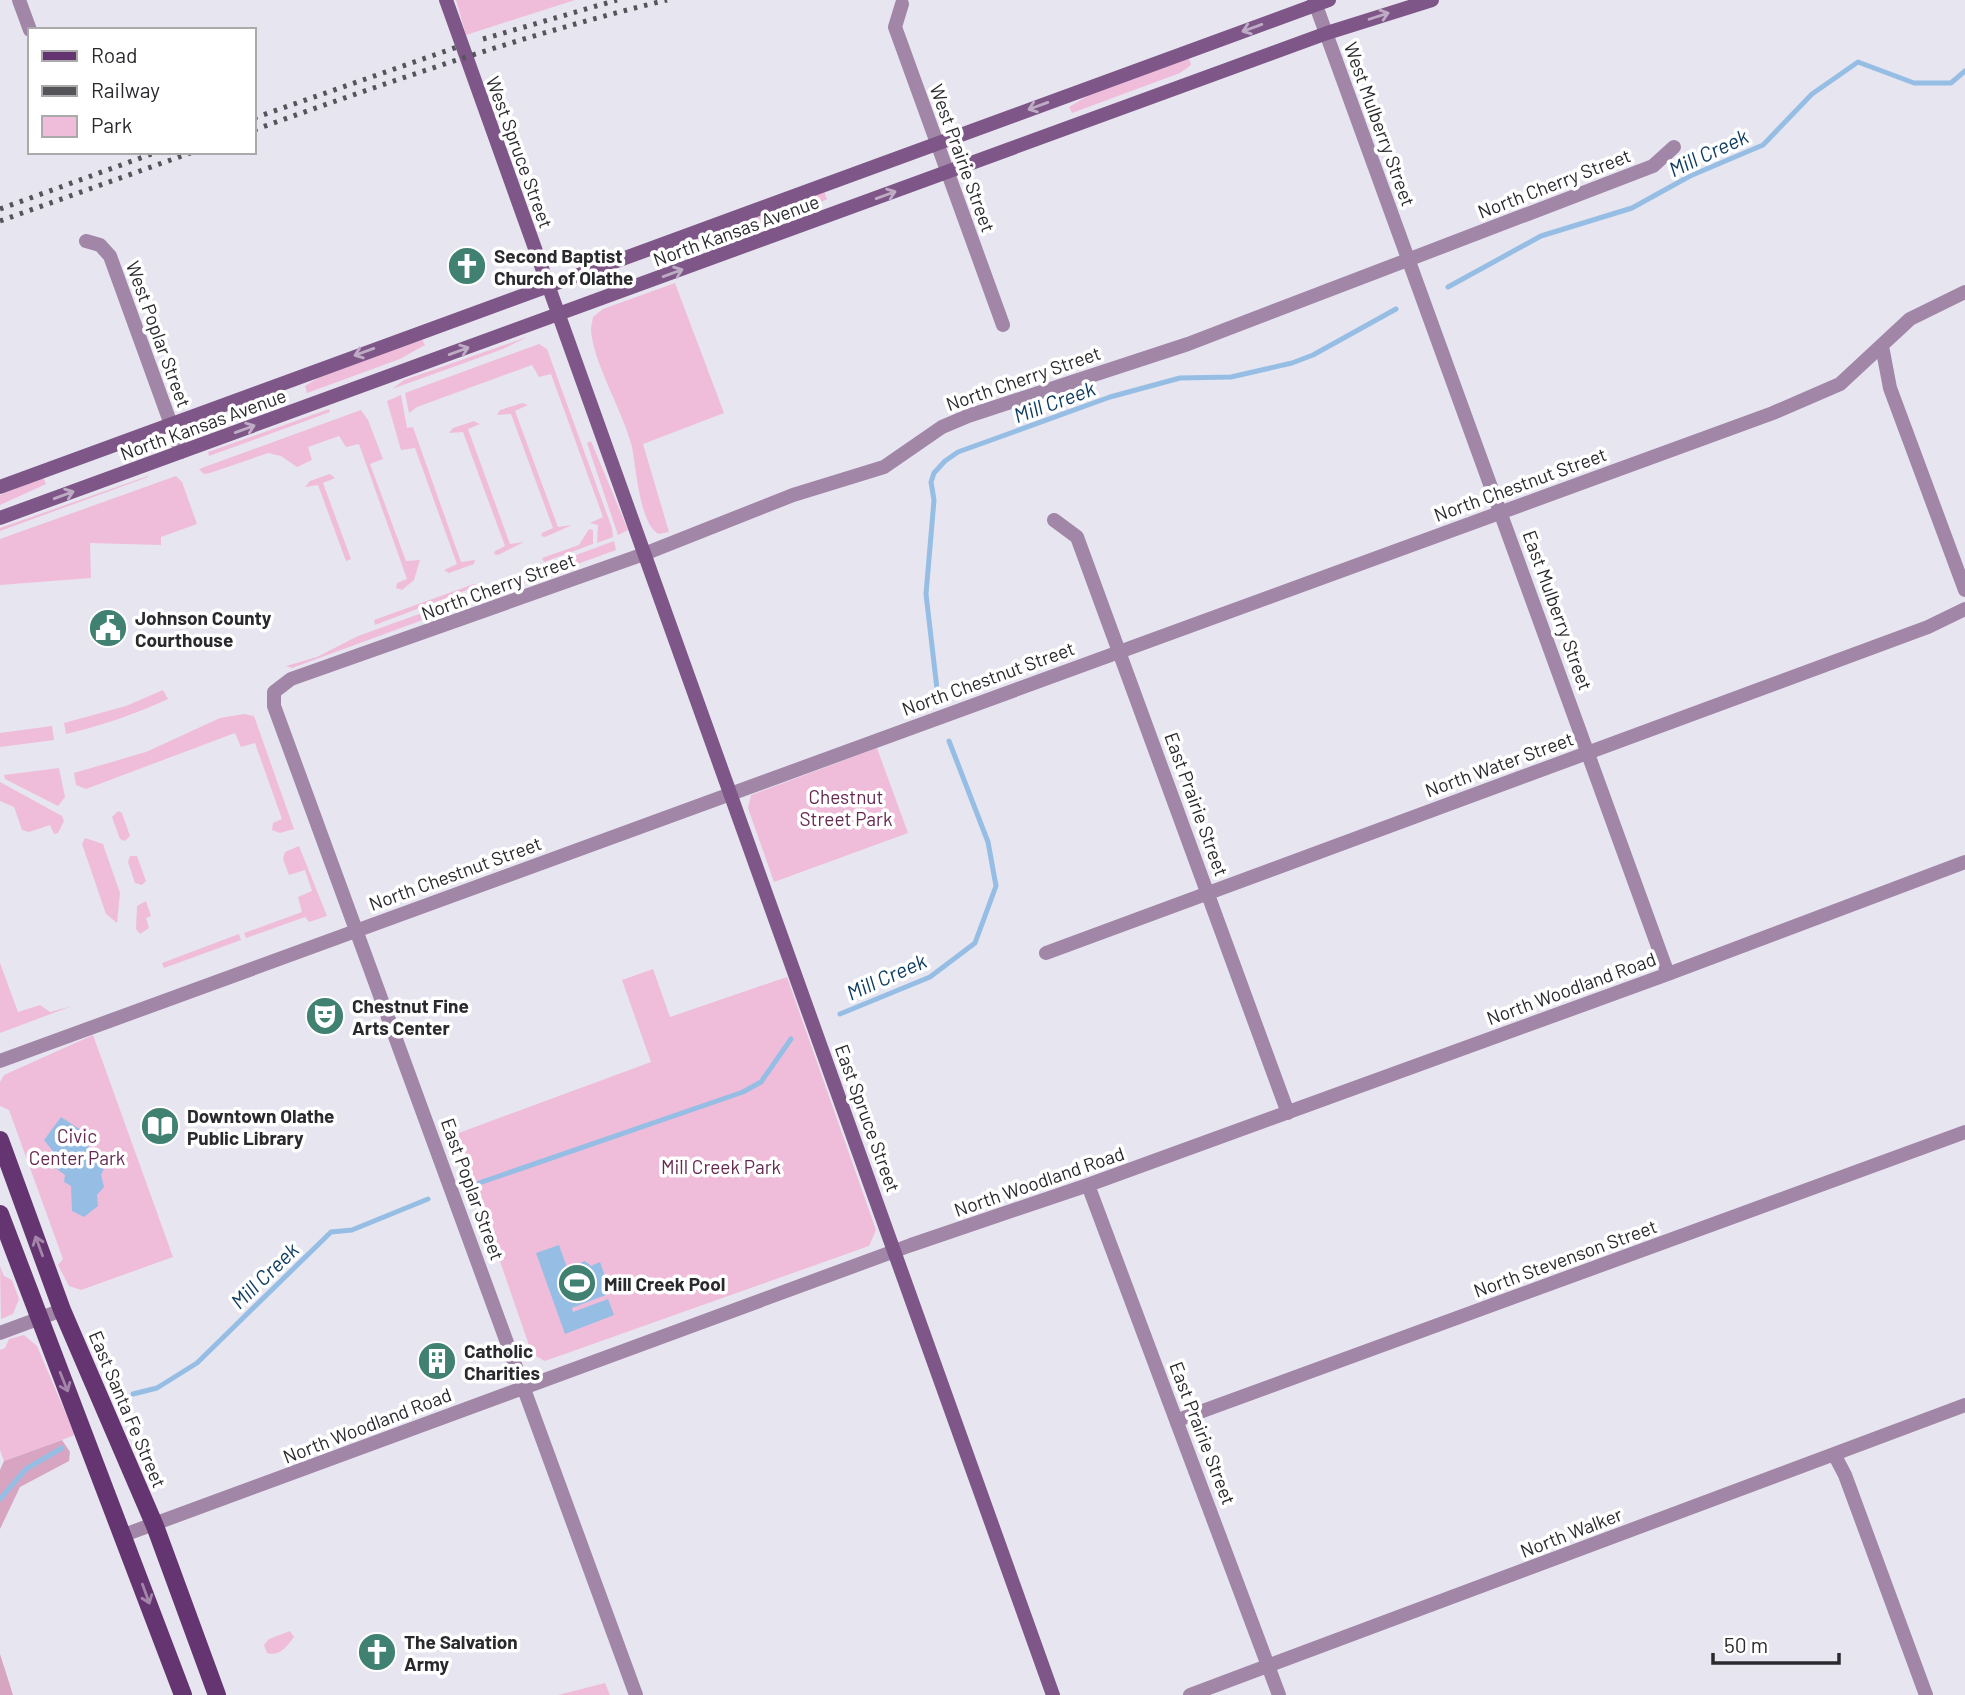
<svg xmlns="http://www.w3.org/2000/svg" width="1965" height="1695" font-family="Barlow,sans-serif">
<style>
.green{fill:#efbdda}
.forest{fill:#d7a5c2}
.water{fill:#96bee4}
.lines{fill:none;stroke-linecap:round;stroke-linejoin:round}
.stream{stroke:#96bee4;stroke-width:5}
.street{stroke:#a186a8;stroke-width:14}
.secondary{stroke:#7e5788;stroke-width:14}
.primary{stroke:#653571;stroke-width:18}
.rail{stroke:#545459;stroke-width:5;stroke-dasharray:3.5 7;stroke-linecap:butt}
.oneway{stroke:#beabc4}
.oneway2{stroke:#a386aa}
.labels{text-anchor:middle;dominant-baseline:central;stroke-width:7;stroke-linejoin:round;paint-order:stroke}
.street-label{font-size:19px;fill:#2a2a2e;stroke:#fff}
.poi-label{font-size:19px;font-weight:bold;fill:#2a2a2e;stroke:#fff;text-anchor:start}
.park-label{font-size:19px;fill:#64294f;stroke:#fff}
.water-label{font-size:21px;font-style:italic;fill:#0d3b5f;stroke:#fff}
</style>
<rect width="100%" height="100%" fill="#e7e5f0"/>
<path class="green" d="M456,0h119l-109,35z
M1189,58l2,7 -11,8 -108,40 -3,-6 20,-12z
M824,191l3,8 -19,10 -127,48 -3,-7 11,-7z
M675,283l49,130 -81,31 26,88 -10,2c-19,-8 -23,-67 -27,-87 -8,-34 -41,-88 -41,-119l2,-11 10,-8z
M527,337l-24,12 -111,40 12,-9z
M422,339l3,6 -25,14 -93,34 -2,-7 13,-8z
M539,344l8,5 65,179 1,9 -16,6 1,-18 -8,-2 13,-6 -52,-143 -12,3 -7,-12 -115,42 -8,6 -4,-20z
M401,395l6,33 6,-1 48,135 14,-2 -1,4 -25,9 -5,-3 13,-6 -42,-116 -14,2 -14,-49z
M522,403l6,2 -13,6 43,116 14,-2 -27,12 -4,-1 1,-3 11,-5 -42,-114 -14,1 3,-5z
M329,409l1,3 -121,44 -1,-4z
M361,410l7,10 15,39 -13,5 36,97 14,-1 -6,20 -12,10 -6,-2 1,-5 10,-4 -48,-135 -13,3 -7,-11 -31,11 4,13 -15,7 -16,-11 -13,-3 -58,20 -6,1 -5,-5z
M474,421l6,3 -12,5 42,115 14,-2 -26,13 -4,-1 1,-3 10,-5 -42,-114 -14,1 4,-5z
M591,441l37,89 -10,5 -31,-92z
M330,474l5,4 -12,5 28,76 -5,2 -28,-76 -13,2 5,-6z
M148,476v1l-148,54v-3z
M176,476l6,6 15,42 -36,13v8l-71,-2 1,35 -91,7v-46z
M43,477l3,7 -46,21v-10z
M589,529l4,1v14l-49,18 -2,-4 37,-13z
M614,541l2,9 -99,36 -11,-5z
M474,584l6,1 -105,40 -1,-5z
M483,591l-6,9 -185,68 -6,-2 31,-9 41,-21z
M163,690l5,9c-33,15 -67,27 -102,35l-2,-11 62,-17z
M244,714l10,2 40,113 -14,4 -8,-3 1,-7 9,-4 -27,-76 -14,4 -6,-14 -149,56 -10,-4 -2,-12 72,-21 74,-34z
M52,726l2,14 -54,7v-14z
M877,748l31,85 -134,49 -26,-74 3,-13z
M59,768l6,29 -7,9 -53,-27 -1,-4z
M0,782l62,34 2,5 -6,12 -4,1 -4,-9 -21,7 -7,-2 -8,-23 -14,-6z
M118,811l4,2 8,23 -5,5 -5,-2 -8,-22z
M85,838l18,6 17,49 -3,30 -11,-9 -24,-70z
M299,846l28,70 -18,6 -4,-5 -59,21 -2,-5 58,-21 -4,-15 14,-6 -7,-21 -16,5 -6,-16 2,-7z
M130,856h7l9,25 -4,4 -7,-2 -7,-21z
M146,901l5,15 -5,2 3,10 -9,6 -4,-5 1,-23z
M239,934l2,6 -77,28 -2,-5z
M0,963l18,49 22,-7 10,7 22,-6 -72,27z
M653,969l17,48 117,-40 89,253 -7,16 -324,115 -13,-7 -76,-220 195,-72 -29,-82z
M93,1035l80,222 -92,33 -12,-4 -11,-21 5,-6 -54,-149 -9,-4v-24l4,-7z
M0,1266l4,10 8,4 7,19 -6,15 -12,5z
M24,1335l13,11 38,89 -71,26 -4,-11v-100l5,-2 4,-9z
M290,1631l4,6c-7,9 -14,20 -27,16l-3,-8 5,-6z
M605,1683l5,12h-52z"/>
<path class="forest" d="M62,1440l8,12 -1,9 -49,26 -20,42v-59l4,-9z
M0,1654l13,41h-13z"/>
<path class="water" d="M61,1117l20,13 2,11 6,5 -2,6 17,17 -3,6 3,12 -7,8 1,11 -14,11 -12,-6 -1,-25 -7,-4 1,-7 -11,-8 2,-12 -12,-15z
M559,1245l10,28 11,-3v-7l5,-2 6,5 9,-4 11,31 -39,15 1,4 35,-13 6,16 -49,19 -29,-81z"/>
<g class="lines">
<path class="stream" d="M1448,287l93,-51 91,-28 58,-32 73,-31 49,-51 46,-32 56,21h37l14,-12
M937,689l-11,-95 8,-94 -3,-18 3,-9 11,-12 13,-9 152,-55 70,-19 51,-1 61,-14 21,-8 83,-46
M840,1014l90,-37 45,-34 21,-57 -8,-44 -39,-101
M479,1183l264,-91 18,-10 30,-43
M133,1394l24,-6 40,-25 134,-131 21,-2 76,-31
M0,1499l26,-30 36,-21"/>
<path class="street" d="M19,0l11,30
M1314,0l354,974
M902,4l-7,23 108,298
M86,241l14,4 10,11 71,196
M1882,346l8,42 75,202
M1054,520l23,17 211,576
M1046,953l882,-326 37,-18
M0,1061l1773,-648 67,-29 70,-65 55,-27
M1088,1185l191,510
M0,1333l62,-23
M1178,1420l787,-288
M1834,1454l11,21 81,220
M124,1535l787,-290 177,-60 580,-211 297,-112
M636,1695l-362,-989v-14l17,-13 353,-125 149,-59 91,-28 58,-40 26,-11 220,-72 465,-178 21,-19
M1190,1695l775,-290"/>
<path class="secondary" d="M446,0l607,1695
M0,487l1329,-487
M0,518l1327,-485 105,-33"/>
<path class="primary" d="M0,1140l62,170 93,216 62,169
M0,1214l183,481"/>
<path class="rail" d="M483,39l134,-39
M254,118l206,-72
M254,130c137,-49 272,-96 413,-130
M0,209l157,-57
M0,221l193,-69"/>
</g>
<defs><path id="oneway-shaft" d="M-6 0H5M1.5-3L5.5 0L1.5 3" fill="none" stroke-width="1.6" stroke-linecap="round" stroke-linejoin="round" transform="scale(1.75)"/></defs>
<g class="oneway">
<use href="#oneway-shaft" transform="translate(1379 16) rotate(-18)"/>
<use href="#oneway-shaft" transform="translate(1252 28) rotate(160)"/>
<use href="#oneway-shaft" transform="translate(1038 106) rotate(160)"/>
<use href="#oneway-shaft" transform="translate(886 195) rotate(-20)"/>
<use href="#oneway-shaft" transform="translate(673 273) rotate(-20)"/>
<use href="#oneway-shaft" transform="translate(459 351) rotate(-20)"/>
<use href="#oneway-shaft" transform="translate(364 352) rotate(160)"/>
<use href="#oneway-shaft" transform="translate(245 429) rotate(-20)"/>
<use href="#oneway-shaft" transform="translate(64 495) rotate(-20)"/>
</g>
<g class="oneway2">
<use href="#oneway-shaft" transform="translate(39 1246) rotate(-110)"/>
<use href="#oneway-shaft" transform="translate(64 1382) rotate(68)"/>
<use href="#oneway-shaft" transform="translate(146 1594) rotate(70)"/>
</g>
<defs>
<g id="church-disc" transform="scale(2.0125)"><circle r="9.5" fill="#408171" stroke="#fff"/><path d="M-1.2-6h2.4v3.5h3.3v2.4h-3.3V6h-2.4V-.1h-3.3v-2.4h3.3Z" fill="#fff"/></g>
<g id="civic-disc" transform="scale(2.0125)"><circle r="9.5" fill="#408171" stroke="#fff"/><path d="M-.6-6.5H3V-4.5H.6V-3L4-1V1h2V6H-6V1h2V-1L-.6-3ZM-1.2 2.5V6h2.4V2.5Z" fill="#fff"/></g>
<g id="theatre-disc" transform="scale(2.0125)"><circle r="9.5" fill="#408171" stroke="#fff"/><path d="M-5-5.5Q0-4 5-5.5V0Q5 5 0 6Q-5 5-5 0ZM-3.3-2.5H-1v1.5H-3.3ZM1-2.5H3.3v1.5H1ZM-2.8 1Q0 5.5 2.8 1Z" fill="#fff"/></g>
<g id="library-disc" transform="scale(2.0125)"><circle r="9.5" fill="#408171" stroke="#fff"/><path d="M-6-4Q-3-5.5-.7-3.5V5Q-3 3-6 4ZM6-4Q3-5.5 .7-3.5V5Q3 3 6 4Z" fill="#fff"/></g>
<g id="stadium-disc" transform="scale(2.0125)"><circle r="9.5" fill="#408171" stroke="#fff"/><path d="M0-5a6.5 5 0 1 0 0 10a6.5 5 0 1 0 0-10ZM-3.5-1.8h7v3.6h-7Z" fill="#fff"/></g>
<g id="building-disc" transform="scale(2.0125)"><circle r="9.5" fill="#408171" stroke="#fff"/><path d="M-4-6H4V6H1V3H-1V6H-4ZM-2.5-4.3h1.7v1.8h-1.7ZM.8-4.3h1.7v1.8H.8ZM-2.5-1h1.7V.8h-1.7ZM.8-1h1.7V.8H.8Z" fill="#fff"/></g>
</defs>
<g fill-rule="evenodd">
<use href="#church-disc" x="467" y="266"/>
<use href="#civic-disc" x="108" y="628"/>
<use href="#theatre-disc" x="325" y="1016"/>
<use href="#library-disc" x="160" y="1126"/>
<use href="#stadium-disc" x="577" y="1283"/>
<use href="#building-disc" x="437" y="1361"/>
<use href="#church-disc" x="377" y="1652"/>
</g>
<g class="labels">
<g class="street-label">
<text transform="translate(1380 124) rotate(70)">West Mulberry Street</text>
<text transform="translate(520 152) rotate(70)">West Spruce Street</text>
<text transform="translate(963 158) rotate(70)">West Prairie Street</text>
<text transform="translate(1554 183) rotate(-21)">North Cherry Street</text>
<text transform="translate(736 230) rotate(-20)">North Kansas Avenue</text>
<text transform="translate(159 334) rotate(70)">West Poplar Street</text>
<text transform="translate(1023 378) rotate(-19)">North Cherry Street</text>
<text transform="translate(203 424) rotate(-20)">North Kansas Avenue</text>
<text transform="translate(1520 484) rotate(-20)">North Chestnut Street</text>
<text transform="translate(498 586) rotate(-20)">North Cherry Street</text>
<text transform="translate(1558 610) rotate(70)">East Mulberry Street</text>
<text transform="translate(988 678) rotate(-20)">North Chestnut Street</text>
<text transform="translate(1499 764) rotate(-20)">North Water Street</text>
<text transform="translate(1197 804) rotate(70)">East Prairie Street</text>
<text transform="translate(455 873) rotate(-20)">North Chestnut Street</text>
<text transform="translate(1571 988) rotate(-20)">North Woodland Road</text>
<text transform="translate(868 1118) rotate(70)">East Spruce Street</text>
<text transform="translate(1039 1181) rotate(-19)">North Woodland Road</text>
<text transform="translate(473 1189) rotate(70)">East Poplar Street</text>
<text transform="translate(1565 1258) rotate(-20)">North Stevenson Street</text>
<text transform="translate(128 1409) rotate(67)">East Santa Fe Street</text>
<text transform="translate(367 1425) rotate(-21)">North Woodland Road</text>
<text transform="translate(1203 1433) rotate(69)">East Prairie Street</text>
<text transform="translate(1571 1532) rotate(-21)">North Walker</text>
</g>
<g class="poi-label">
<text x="494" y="255">Second Baptist<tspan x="494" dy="22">Church of Olathe</tspan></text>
<text x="135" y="617">Johnson County<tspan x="135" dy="22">Courthouse</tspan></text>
<text x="352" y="1005">Chestnut Fine<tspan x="352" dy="22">Arts Center</tspan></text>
<text x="187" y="1115">Downtown Olathe<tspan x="187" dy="22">Public Library</tspan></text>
<text x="604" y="1283">Mill Creek Pool</text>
<text x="464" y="1350">Catholic<tspan x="464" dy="22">Charities</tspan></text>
<text x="404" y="1641">The Salvation<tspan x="404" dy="22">Army</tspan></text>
</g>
<g class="park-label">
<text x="846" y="796">Chestnut<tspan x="846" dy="22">Street Park</tspan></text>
<text x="77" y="1135">Civic<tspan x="77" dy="22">Center Park</tspan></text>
<text x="721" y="1166">Mill Creek Park</text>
</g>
<g class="water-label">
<text transform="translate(1708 152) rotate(-25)">Mill Creek</text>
<text transform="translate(1054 401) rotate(-20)">Mill Creek</text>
<text transform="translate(886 976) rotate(-24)">Mill Creek</text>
<text transform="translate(264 1275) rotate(-44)">Mill Creek</text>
</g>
</g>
<rect x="28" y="28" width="228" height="126" fill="#ffffff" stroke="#aaaaab" stroke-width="2"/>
<rect x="42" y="51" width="35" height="10" fill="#653571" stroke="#aaaaab" stroke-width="2"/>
<text x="91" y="63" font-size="21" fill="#2a2a2e">Road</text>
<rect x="42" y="86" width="35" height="10" fill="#545459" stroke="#aaaaab" stroke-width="2"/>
<text x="91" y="98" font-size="21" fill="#2a2a2e">Railway</text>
<rect x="42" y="116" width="35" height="21" fill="#efbdda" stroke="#aaaaab" stroke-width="2"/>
<text x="91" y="133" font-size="21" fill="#2a2a2e">Park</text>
<path d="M1713 1653v10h126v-10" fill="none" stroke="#2a2a2e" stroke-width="3.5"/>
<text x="1724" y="1653" font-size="21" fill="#2a2a2e" stroke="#ffffff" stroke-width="5" paint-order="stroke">50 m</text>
</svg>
